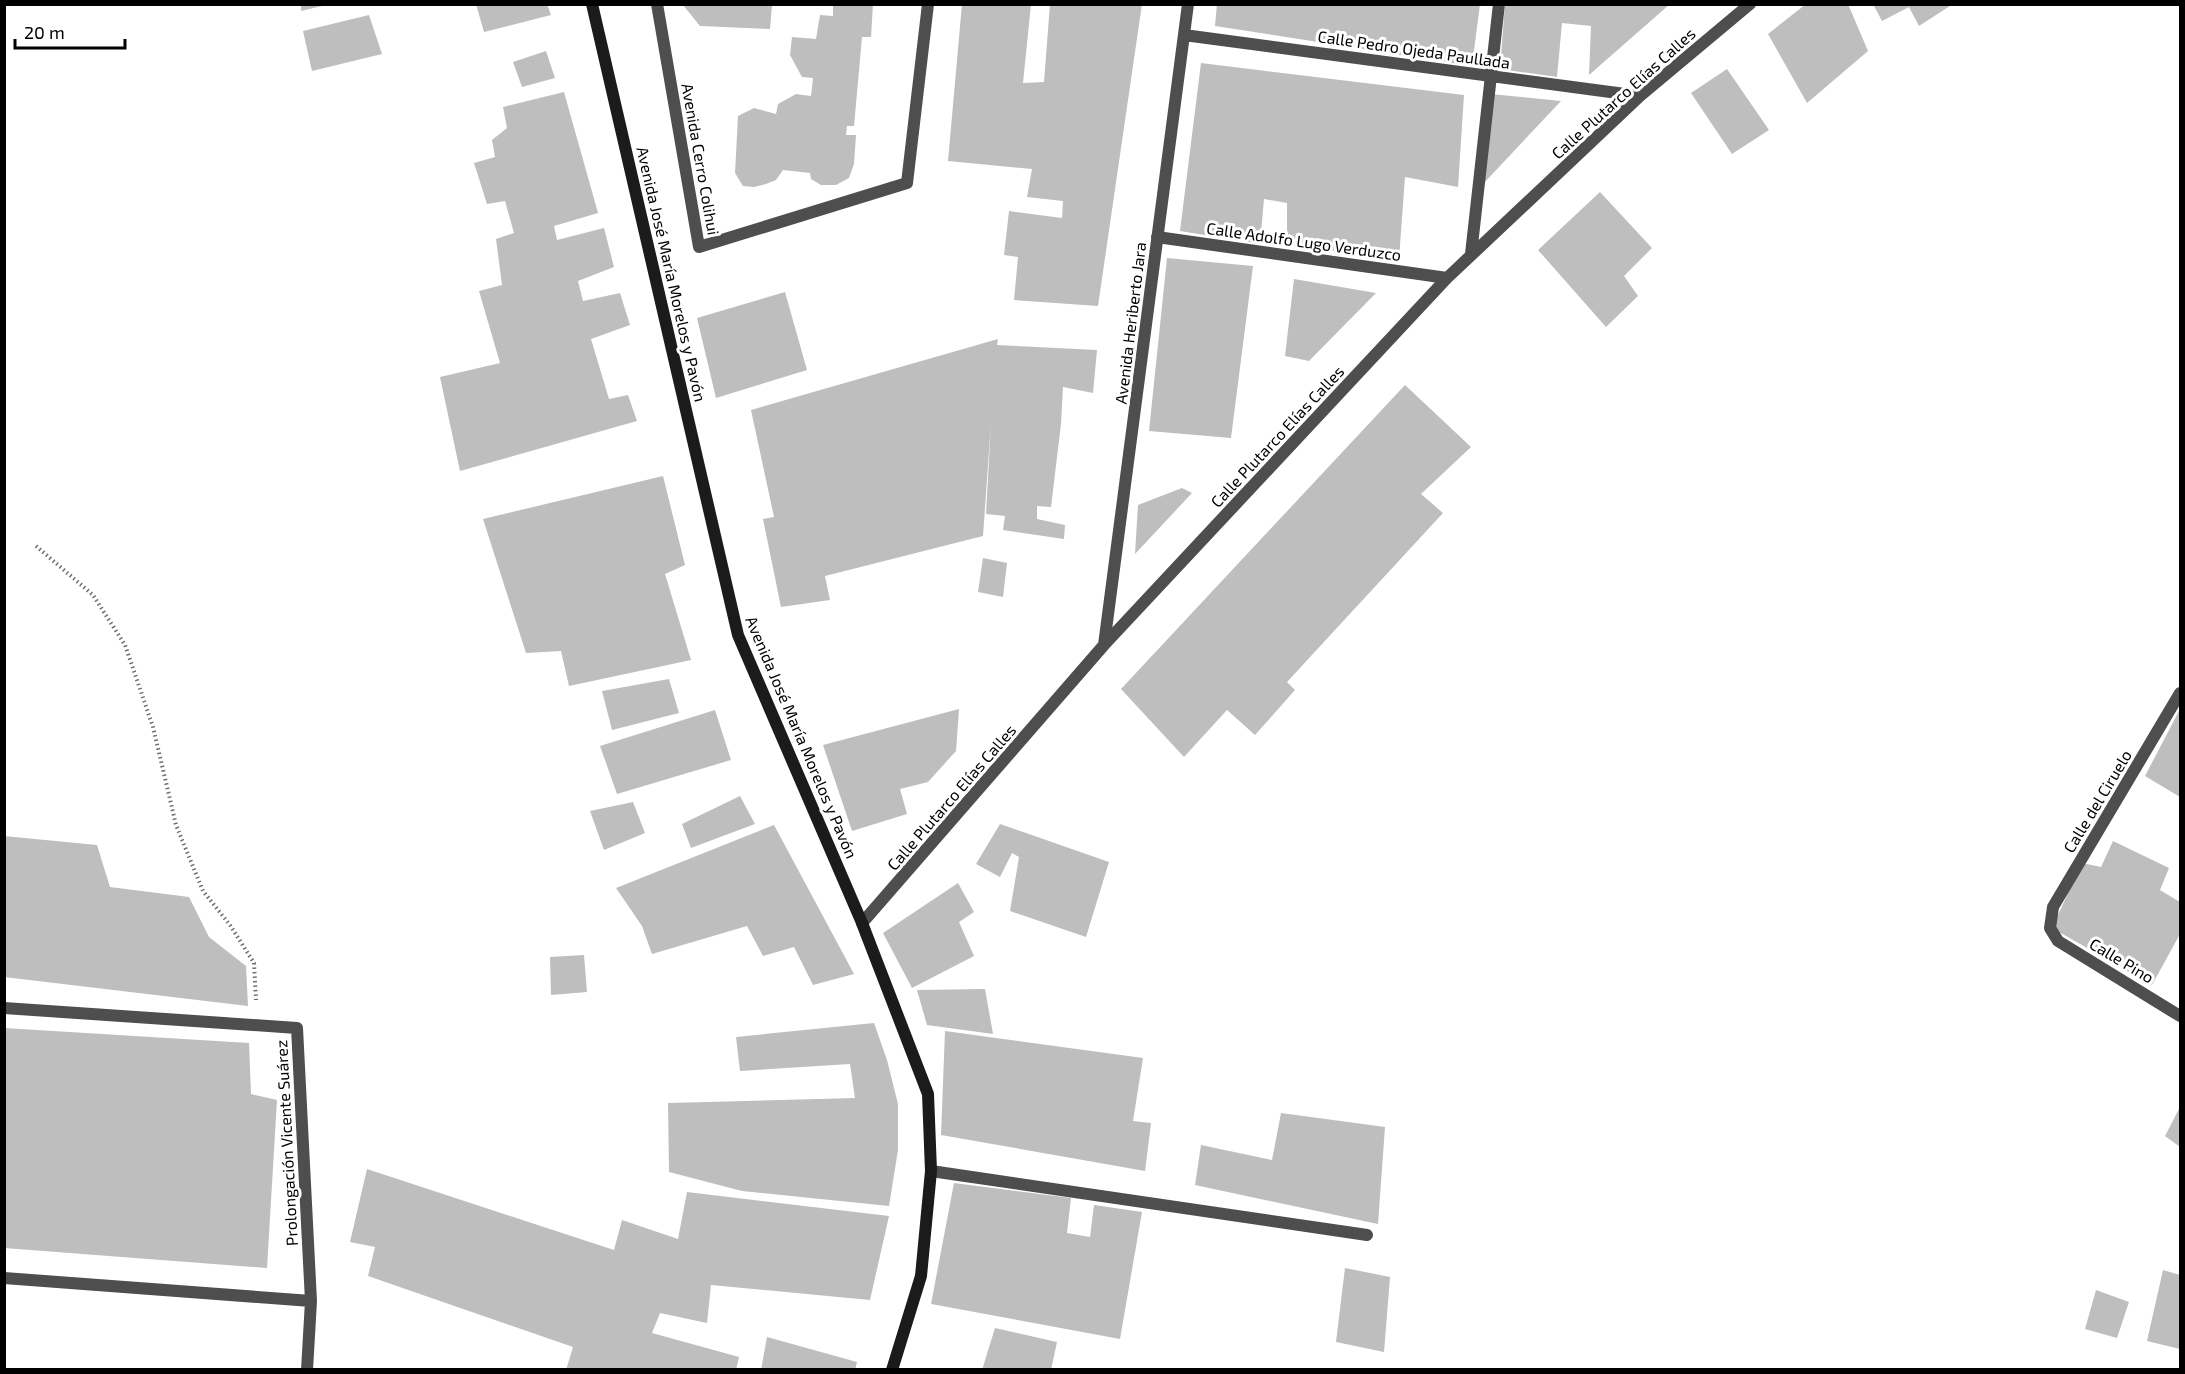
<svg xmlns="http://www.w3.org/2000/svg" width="2185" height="1374" font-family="'Exo 2',sans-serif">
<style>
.building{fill:#bebebe}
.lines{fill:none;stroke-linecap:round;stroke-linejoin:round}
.path{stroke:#707070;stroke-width:4;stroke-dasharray:1.5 3;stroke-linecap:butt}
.street{stroke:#4e4e4e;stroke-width:12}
.secondary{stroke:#1b1b1b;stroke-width:12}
.labels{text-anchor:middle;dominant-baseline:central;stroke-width:6;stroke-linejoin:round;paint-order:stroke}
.street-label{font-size:16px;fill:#000;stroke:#fff}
</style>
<rect width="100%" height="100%" fill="#fff"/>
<path class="building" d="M301,4h25v1l-25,6z
M476,4h71l4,11 -67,17z
M833,4h40l-2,33h-9l-8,89h-7l-1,9h10l-2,29 -5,14 -13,7h-15l-10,-6 -1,-6 -27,-3 -7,10 -10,4 -12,3 -11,-1 -8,-13 3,-57 16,-8 22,6 2,-10 18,-10 15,2 2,-18 -11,-1 -12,-22 2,-18 24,2 4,-24 13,1z
M962,4h69l-8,79 21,-1 6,-78h92l-44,302 -84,-6 4,-43 -14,-2 5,-44 53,7 1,-17 -36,-4 5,-28 -84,-8z
M1217,4h263l-8,62 -257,-40z
M1505,4h165l-81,71 2,-49 -29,-3 -5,54 -57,-8z
M1806,4h42l20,47 -61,52 -39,-69z
M1873,4h80l-34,22 -10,-19 -27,14z
M683,5h89l-2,24 -70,-3z
M369,15l13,39 -70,17 -9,-40z
M546,51l9,27 -33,9 -9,-25z
M1201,63l263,32 -6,92 -53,-10 -6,82 -112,-14v-42l-23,-4 -4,45 -80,-13z
M1727,69l42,61 -37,24 -41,-61z
M564,92l34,121 -44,13 3,14 47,-12 10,39 -36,14 5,20 37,-8 10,32 -39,14 18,60 19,-4 9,26 -177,50 -20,-94 60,-14 -21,-72 23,-6 -6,-46 18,-6 -9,-32 -18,3 -13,-41 21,-6 -3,-17 15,-12 -4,-21z
M1491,94l70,7 -78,83z
M1600,192l52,56 -28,28 14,20 -32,31 -68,-77z
M1167,258l86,8 -22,172 -82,-7z
M1294,279l82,14 -67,68 -24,-5z
M785,292l22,78 -91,28 -19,-80z
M998,339l-1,6 100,5 -4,43 -30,-6 -2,37 -10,83 -14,-1v13l28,6 -1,14 -61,-9 2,-14 -19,-2 5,-91 -8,113 -158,40 5,24 -49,7 -18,-88 11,-2 -23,-107z
M1405,385l66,62 -50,47 22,19 -156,169 8,8 -40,45 -28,-25 -43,47 -63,-68z
M663,476l22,89 -20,9 26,86 -122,26 -8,-35 -35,2 -43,-134z
M1182,488l10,5 -57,61 3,-49z
M983,558l24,5 -4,34 -25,-5z
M669,679l10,34 -67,17 -10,-39z
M959,709l-3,42 -28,31 -28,7 7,25 -55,17 -29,-86z
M2180,709v88l-35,-21z
M715,710l16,50 -114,34 -17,-48z
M740,796l15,28 -64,24 -9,-24z
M633,802l12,31 -41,17 -14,-39z
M1000,824l109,38 -23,75 -76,-26 9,-54 -7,-4 -12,24 -24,-13z
M774,825l80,149 -41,11 -19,-38 -31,9 -16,-30 -95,28 -10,-28 -26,-38z
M4,836l93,9 13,42 79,10 20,40 37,29 2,40 -244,-29z
M2113,841l56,27 -9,22 20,12v32l-28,51 -100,-57 30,-65 19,4z
M958,883l16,29 -15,10 15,34 -62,32 -29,-55z
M584,955l3,37 -36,3 -1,-38z
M985,989l8,45 -66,-9 -10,-35z
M874,1023l13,37 11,44v46l-9,56 -147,-15 -73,-19 -1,-69 187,-5 -5,-34 -110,7 -4,-34z
M4,1028l245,15 2,51 26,6 -10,168 -263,-20z
M945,1031l198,27 -10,63 18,2 -6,48 -204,-36z
M2180,1107v40l-15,-11z
M1281,1113l104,14 -7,97 -183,-39 6,-40 71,15z
M367,1169l247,81 8,-30 56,19 9,-47 202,24 -19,84 -159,-15 -4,38 -47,-10 -8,20 87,24 -3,13h-170l7,-23 -205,-71 7,-29 -25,-5z
M954,1183l117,15 -4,35 23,4 4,-32 48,7 -22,127 -189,-35z
M1345,1268l45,9 -6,75 -48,-10z
M2163,1270l17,5v74l-33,-8z
M2096,1290l33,12 -12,36 -32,-9z
M995,1328l62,14 -6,28h-69z
M767,1337l90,25 -2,8h-94z"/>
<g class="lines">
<path class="path" d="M36,546l57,49 32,50 28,82 23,98 27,66 27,34 24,38 2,37"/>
<path class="street" d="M657,4l42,243 208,-64 21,-179
M1184,35l456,61
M1157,237l290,41
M1471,254l28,-250
M1104,645l84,-641
M2180,693l-127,214 -3,21 8,13 122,75
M862,923l242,-278 343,-367 193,-182 110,-92
M4,1008l293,20 14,273 -4,69
M931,1171l436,64
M4,1278l307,23"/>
<path class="secondary" d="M592,4l146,631 124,288 66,171 3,77 -10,105 -29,94"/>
</g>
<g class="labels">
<g class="street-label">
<text transform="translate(1414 49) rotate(8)">Calle Pedro Ojeda Paullada</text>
<text transform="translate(1623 93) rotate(-42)">Calle Plutarco Elías Calles</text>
<text transform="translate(701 159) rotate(80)">Avenida Cerro Colihui</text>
<text transform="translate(1304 241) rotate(8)">Calle Adolfo Lugo Verduzco</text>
<text transform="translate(672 274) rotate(77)">Avenida José María Morelos y Pavón</text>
<text transform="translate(1130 323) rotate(-83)">Avenida Heriberto Jara</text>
<text transform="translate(1277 436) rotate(-47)">Calle Plutarco Elías Calles</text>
<text transform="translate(802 737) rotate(67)">Avenida José María Morelos y Pavón</text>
<text transform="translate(951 797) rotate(-49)">Calle Plutarco Elías Calles</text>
<text transform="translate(2097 801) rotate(-59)">Calle del Ciruelo</text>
<text transform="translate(2122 960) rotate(31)">Calle Pino</text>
<text transform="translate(286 1143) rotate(-93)">Prolongación Vicente Suárez</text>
</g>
</g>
<rect width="2185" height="1374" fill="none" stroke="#000000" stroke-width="12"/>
<path d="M15 39v9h110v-9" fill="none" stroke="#000000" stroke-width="3"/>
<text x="24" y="39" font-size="18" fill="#000000" stroke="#ffffff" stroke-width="4.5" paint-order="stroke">20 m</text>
</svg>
